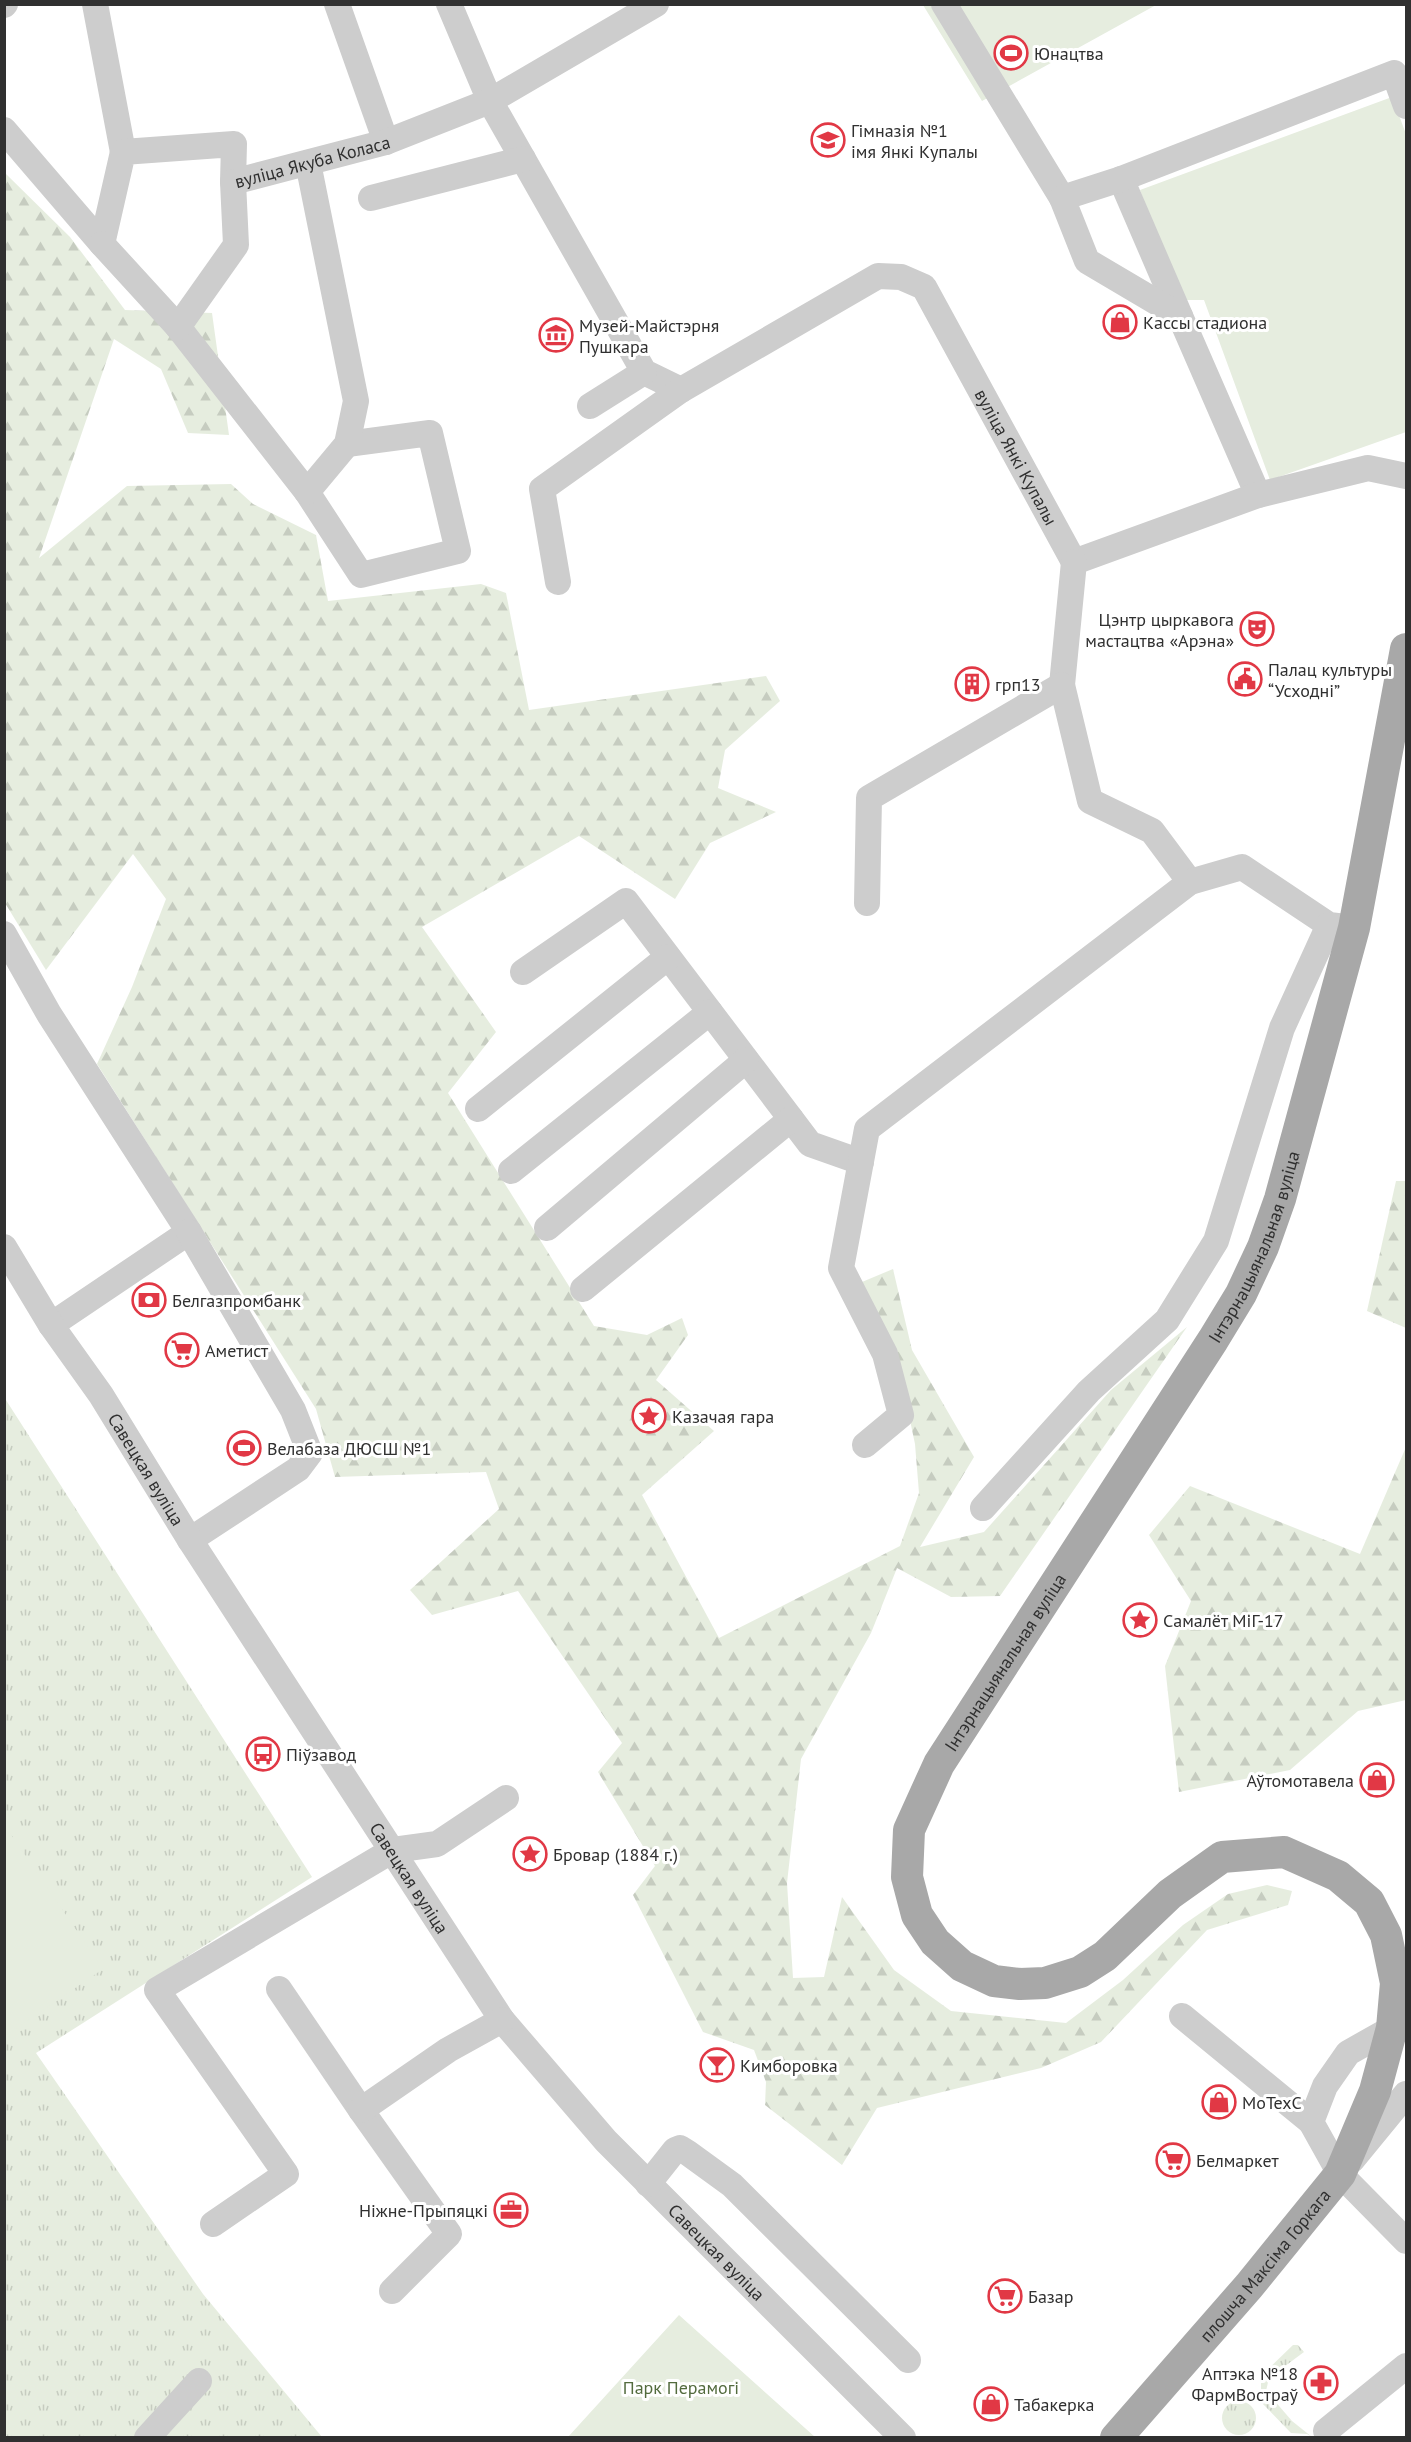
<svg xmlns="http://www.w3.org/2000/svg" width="1411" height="2442" font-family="'PT Sans',sans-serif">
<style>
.grass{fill:url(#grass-tufts)}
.forest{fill:url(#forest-firs)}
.park{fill:#e6eddf}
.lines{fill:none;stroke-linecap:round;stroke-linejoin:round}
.minor{stroke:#cdcdcd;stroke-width:26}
.major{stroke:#a8a8a8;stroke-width:32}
.labels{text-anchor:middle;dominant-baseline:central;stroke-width:6;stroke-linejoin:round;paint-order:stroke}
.poi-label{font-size:18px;fill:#303030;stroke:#fff;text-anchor:start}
.street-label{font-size:18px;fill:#303030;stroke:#fff}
.park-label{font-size:18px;fill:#536b3e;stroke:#fff}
</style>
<defs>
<pattern id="grass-tufts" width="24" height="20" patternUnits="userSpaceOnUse" patternTransform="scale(1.5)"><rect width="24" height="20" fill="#e6eddf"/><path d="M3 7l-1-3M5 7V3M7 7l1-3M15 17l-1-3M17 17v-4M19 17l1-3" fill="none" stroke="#c6ccc0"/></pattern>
<pattern id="forest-firs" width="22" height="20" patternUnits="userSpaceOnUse" patternTransform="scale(1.5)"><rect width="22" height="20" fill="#e6eddf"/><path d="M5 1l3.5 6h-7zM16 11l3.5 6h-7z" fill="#c6ccc0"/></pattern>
</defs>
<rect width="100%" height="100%" fill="#fff"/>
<path class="grass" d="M4,1397l308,480 -276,176 167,241 119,143 -314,1 -3,-4z
M1293,2345h5l6,7 -35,26 -3,13 26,30 20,16 -5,-3 -16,-1 -30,-31v-26z
M1222 2418a17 17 0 1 1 34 0a17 17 0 1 1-34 0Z"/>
<path class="forest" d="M5,173l65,64 55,73 87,3 17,122 -41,-2 -27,-64 -47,-30 -75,219 88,-72 104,-2 22,20 63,31 12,66 153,-17 25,9 23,117 237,-34 14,25 -55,49 -7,38 58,24 -66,31 -35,56 -96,-63 -157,91 74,105 -48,61 146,233 53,9 35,-17 6,17 -32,45 58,51 -72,64 77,143 181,-92 19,-53 -4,-49 -19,-90 -34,-72 31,-13 19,81 62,107 -54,90 64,-15 127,-142 76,-63 -187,269 -49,1 -54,-29 -26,65 -70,126 -14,124 6,95 31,-1 18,-80 52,73 57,41 115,12 57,-43 60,-55 45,-31 39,-9 25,6 -4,14 -81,25 -106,112 -60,26 -164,40 -35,57 -77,-60 1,-23 -12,-32 -51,-18 -70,-137 22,-29 -57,-94 24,-29 -104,-152 -86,24 -22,-25 89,-81 -13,-37 -151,5 -19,-68 -219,-345 35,-77 34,-88 -33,-45 -87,116 -41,-67z
M1396,1181h10v147l-39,-17z
M1406,1447v253l-48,11 -68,59 -111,22 -14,-126 26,-65 -42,-66 41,-49 170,68z"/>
<path class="park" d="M923,5h233l-174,96z
M1392,97l14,37v298l-136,48 -66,-180h-26l-38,-110z
M5,1826l98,143 -98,67h-1z
M679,2315l136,122h-247z"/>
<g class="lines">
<g class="minor">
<path d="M95,4l28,148"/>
<path d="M337,4l49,138"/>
<path d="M449,4l41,97 154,271 37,18"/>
<path d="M944,4l118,194"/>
<path d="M4,5l1,-1"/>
<path id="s1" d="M4,130l98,114 21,-92 111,-8 -1,38 153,-40 104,-41 166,-97"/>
<path d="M1121,179l59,137"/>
<path d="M371,198l152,-39"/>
<path d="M102,244l76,83 129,165 54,83 97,-24 -28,-118 -83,11"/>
<path d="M178,327l58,-82 -3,-63"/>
<path d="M590,406l54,-34"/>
<path d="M307,492l40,-48 9,-43 -48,-238"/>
<path d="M1258,495l-78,-179 -93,-55 -25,-63 59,-19 273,-106 12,33"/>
<path id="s2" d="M558,582l-16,-93 139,-99 197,-114 23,1 23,10 150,275 184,-67 110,-27 38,8"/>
<path d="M1062,685l12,-123"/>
<path d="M867,903l2,-105 193,-113 28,116 62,30 38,51"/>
<path d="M4,934l45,80 140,218 -138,93"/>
<path d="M523,972l103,-71 184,243 51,18"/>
<path d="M478,1109l190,-152"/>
<path d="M511,1171l199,-159"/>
<path d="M547,1228l199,-168"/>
<path d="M189,1232l104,178 17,43 -12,16 -108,71"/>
<path id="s3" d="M4,1247l47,78 50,70 89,145 312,480 104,121 297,297"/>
<path d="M583,1289l208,-170"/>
<path d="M865,1445l36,-30 -16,-61 -44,-86 26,-139 323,-247 52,-15 87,58 25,3"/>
<path d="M983,1508l106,-117 78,-71 49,-79 66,-213 47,-103"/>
<path d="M279,1989l82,121 88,124 -57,57"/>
<path d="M1182,2016l129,106"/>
<path d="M1403,2022l-55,31 -23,33 -14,36 29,52 66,67"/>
<path d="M361,2110l87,-60 54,-30"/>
<path d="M1352,2160l54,-66"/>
<path d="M648,2184l27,-34 5,-2 8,5 44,32 176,175"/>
<path d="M213,2224l73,-50 -129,-184 236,-140 44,-6 69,-46"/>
<path d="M1326,2431l80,-65"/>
<path d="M147,2438l52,-57"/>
</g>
<path class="major" id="s4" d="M1116,2438l133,-152 91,-112 35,-83 17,-63 4,-45 -10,-48 -17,-33 -31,-26 -54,-24 -62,5 -52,37 -65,62 -25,16 -35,11 -25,1 -26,-3 -32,-15 -27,-24 -18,-27 -10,-38 2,-47 30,-66 274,-424 28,-46 22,-47 17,-48 74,-271 52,-279"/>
</g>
<defs>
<g id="stadium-ring" transform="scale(1.725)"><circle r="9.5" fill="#fff" stroke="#e13845" stroke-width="1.5"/><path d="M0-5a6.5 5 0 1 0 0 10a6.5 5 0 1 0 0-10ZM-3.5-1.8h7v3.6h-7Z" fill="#e13845"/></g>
<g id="school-ring" transform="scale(1.725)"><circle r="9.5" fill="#fff" stroke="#e13845" stroke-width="1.5"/><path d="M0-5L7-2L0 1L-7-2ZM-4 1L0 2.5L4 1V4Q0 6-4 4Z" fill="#e13845"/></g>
<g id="shop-ring" transform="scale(1.725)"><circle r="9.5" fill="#fff" stroke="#e13845" stroke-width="1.5"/><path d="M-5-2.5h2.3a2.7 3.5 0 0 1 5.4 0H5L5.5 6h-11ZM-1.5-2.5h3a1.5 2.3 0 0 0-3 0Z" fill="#e13845"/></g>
<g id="museum-ring" transform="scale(1.725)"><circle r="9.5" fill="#fff" stroke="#e13845" stroke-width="1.5"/><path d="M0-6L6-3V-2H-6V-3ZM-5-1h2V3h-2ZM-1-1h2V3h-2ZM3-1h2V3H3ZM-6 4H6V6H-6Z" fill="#e13845"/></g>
<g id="theatre-ring" transform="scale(1.725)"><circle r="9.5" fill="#fff" stroke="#e13845" stroke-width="1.5"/><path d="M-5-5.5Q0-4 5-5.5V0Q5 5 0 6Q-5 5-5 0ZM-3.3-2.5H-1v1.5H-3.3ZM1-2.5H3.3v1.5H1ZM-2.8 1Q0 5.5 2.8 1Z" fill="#e13845"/></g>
<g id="civic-ring" transform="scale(1.725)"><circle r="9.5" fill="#fff" stroke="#e13845" stroke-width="1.5"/><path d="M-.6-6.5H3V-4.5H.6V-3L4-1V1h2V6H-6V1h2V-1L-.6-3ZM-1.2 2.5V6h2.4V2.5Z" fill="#e13845"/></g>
<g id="building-ring" transform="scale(1.725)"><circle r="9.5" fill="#fff" stroke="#e13845" stroke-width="1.5"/><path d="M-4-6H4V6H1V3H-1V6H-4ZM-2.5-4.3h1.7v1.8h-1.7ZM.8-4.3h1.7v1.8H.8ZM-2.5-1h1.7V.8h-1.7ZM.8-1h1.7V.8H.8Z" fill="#e13845"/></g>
<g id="bank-ring" transform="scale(1.725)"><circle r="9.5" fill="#fff" stroke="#e13845" stroke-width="1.5"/><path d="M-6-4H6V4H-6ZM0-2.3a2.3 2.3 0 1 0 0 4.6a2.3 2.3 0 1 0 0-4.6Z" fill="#e13845"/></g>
<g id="supermarket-ring" transform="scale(1.725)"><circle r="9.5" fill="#fff" stroke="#e13845" stroke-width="1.5"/><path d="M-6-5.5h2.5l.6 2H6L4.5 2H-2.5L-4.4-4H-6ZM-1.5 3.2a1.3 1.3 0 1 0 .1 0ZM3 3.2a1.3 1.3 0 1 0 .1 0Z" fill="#e13845"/></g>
<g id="sight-ring" transform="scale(1.725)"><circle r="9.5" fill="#fff" stroke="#e13845" stroke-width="1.5"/><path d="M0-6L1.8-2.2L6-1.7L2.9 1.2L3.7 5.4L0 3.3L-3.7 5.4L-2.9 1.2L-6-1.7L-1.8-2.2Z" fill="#e13845"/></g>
<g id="bus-ring" transform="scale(1.725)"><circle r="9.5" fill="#fff" stroke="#e13845" stroke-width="1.5"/><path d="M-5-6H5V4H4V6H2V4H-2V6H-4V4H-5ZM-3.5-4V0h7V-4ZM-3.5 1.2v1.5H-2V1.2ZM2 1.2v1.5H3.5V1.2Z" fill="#e13845"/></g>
<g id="bar-ring" transform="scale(1.725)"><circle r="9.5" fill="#fff" stroke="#e13845" stroke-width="1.5"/><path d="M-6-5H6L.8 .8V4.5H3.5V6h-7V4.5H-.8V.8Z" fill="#e13845"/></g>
<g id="office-ring" transform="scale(1.725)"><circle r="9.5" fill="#fff" stroke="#e13845" stroke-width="1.5"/><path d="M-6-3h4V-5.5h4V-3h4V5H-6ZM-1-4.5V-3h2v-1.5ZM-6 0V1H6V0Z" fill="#e13845"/></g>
<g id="pharmacy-ring" transform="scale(1.725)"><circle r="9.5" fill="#fff" stroke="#e13845" stroke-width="1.5"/><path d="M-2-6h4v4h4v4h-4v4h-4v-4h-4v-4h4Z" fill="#e13845"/></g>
</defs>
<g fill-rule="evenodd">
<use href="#stadium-ring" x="1011" y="53"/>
<use href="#school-ring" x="828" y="140"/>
<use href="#shop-ring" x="1120" y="322"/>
<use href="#museum-ring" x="556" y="335"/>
<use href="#theatre-ring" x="1257" y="629"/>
<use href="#civic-ring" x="1245" y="679"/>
<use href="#building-ring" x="972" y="684"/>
<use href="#bank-ring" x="149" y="1300"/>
<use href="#supermarket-ring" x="182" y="1350"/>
<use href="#sight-ring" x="649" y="1416"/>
<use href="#stadium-ring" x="244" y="1448"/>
<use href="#sight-ring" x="1140" y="1620"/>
<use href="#bus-ring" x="263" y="1754"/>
<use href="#shop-ring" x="1377" y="1780"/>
<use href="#sight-ring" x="530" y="1854"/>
<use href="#bar-ring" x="717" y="2065"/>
<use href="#shop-ring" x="1219" y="2102"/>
<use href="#supermarket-ring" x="1173" y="2160"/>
<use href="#office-ring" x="511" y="2210"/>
<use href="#supermarket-ring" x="1005" y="2296"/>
<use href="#pharmacy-ring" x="1321" y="2383"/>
<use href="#shop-ring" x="991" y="2404"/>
</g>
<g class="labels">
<g class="poi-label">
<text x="1034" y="53">Юнацтва</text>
<text x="851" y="130">Гімназія №1<tspan x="851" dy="21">імя Янкі Купалы</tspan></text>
<text x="1143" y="322">Кассы стадиона</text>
<text x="579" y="325">Музей-Майстэрня<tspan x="579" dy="21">Пушкара</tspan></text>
<text x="1234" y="619" text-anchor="end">Цэнтр цыркавога<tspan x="1234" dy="21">мастацтва «Арэна»</tspan></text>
<text x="1268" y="669">Палац культуры<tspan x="1268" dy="21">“Усходні”</tspan></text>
<text x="995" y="684">грп13</text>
<text x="172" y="1300">Белгазпромбанк</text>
<text x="205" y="1350">Аметист</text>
<text x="672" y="1416">Казачая гара</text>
<text x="267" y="1448">Велабаза ДЮСШ №1</text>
<text x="1163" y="1620">Самалёт МіГ-17</text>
<text x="286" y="1754">Піўзавод</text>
<text x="1354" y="1780" text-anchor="end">Аўтомотавела</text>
<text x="553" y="1854">Бровар (1884 г.)</text>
<text x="740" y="2065">Кимборовка</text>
<text x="1242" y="2102">MoTexC</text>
<text x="1196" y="2160">Белмаркет</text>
<text x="488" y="2210" text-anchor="end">Ніжне-Прыпяцкі</text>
<text x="1028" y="2296">Базар</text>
<text x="1298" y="2373" text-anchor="end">Аптэка №18<tspan x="1298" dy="21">ФармВостраў</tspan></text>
<text x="1014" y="2404">Табакерка</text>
</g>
<g class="street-label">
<text stroke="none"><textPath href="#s1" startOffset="476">вуліца Якуба Коласа</textPath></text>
<text stroke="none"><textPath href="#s2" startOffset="734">вуліца Янкі Купалы</textPath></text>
<text stroke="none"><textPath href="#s4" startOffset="1936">Інтэрнацыянальная вуліца</textPath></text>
<text stroke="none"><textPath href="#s3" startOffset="264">Савецкая вуліца</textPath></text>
<text stroke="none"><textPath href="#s4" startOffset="1450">Інтэрнацыянальная вуліца</textPath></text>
<text stroke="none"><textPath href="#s3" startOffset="750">Савецкая вуліца</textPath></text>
<text stroke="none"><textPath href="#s3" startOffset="1236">Савецкая вуліца</textPath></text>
<text stroke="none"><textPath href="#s4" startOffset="228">плошча Максіма Горкага</textPath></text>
</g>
<g class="park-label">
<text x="681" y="2387">Парк Перамогі</text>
</g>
</g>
<rect width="1411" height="2442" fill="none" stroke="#303030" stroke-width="12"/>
</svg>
